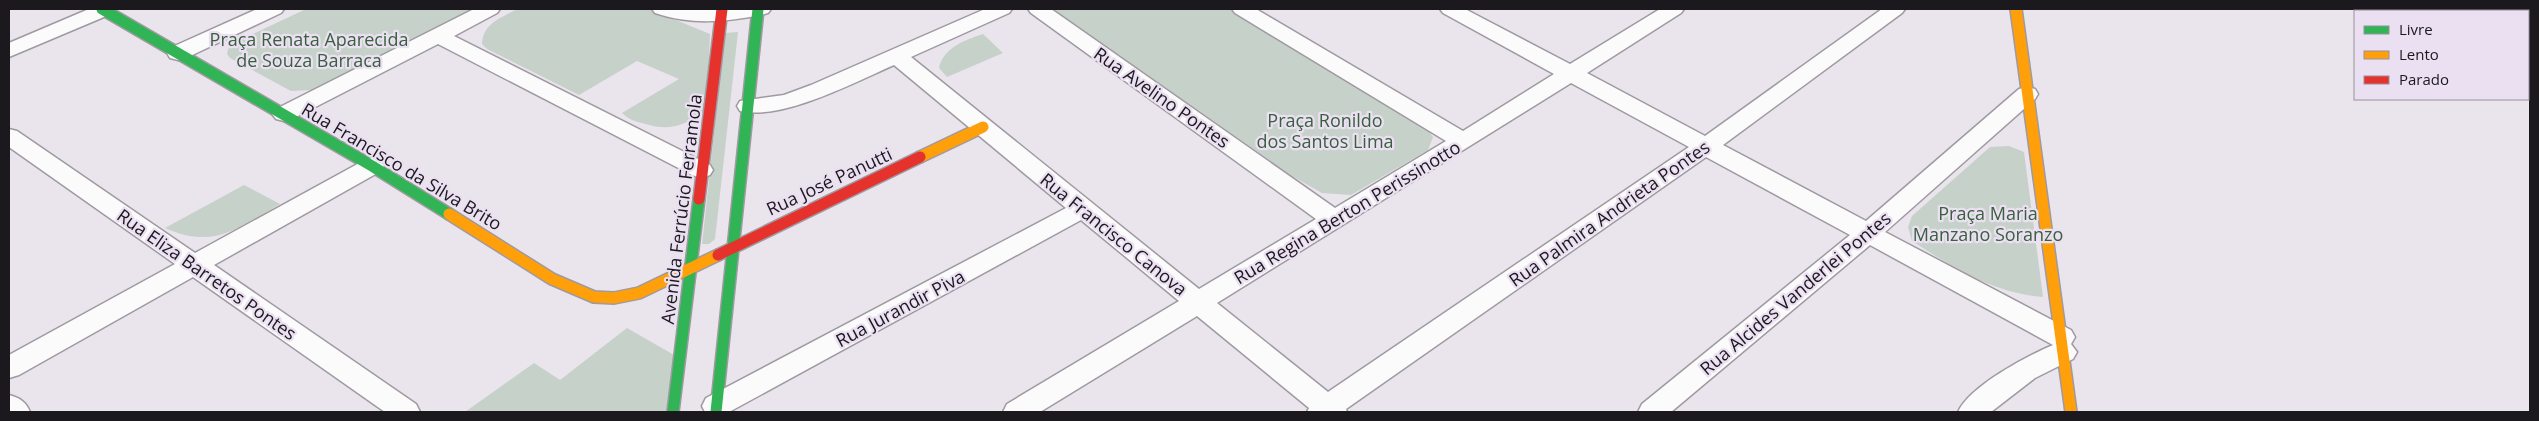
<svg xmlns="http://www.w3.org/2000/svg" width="2539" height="421" font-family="'Open Sans',sans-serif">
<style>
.green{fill:#c6d1c9}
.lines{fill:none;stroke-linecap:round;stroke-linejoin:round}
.street-casing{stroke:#9f9aa1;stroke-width:3}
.fast-casing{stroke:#9f9aa1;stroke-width:14}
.slow-casing{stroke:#9f9aa1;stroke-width:14}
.jam-casing{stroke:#9f9aa1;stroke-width:14}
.street{fill:#fcfbfc;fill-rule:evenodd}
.fast{stroke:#30b455;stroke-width:11}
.slow{stroke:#ff9f0a;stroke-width:11}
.jam{stroke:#e5322d;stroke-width:11}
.labels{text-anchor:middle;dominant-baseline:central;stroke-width:4.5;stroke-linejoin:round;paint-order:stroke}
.park-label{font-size:18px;fill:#39603e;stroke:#ebe0f1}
.street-label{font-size:18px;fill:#1b181e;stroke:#ebe0f1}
</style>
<rect width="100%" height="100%" fill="#eae4ed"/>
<path class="green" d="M306,9h167l-146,75 -15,6 -21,1 -61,-33 -3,-4 1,-5 8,-7z
M517,9h132l61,25 -3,75c-23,17 -36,23 -65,14 -8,-2 -14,-4 -20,-10l57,-34 -42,-18 -58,34 -92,-46 -5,-5c1,-21 19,-26 35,-35z
M1053,9h176l195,116 9,12 -5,13 -77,45 -29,-2 -30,-17z
M738,32l-23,207 -6,5h-7l23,-211z
M983,34l20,19 -56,24 -8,-9c4,-20 26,-28 44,-34z
M2009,146l15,6 19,145c-50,-4 -89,-29 -131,-56l-4,-14 4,-11 78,-69z
M244,185l36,19c-42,24 -66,46 -115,24z
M627,328l47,27 -6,57h-203l69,-49 26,17z"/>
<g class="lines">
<g class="street-casing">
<path id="street" d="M89,9l25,1 -3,4 -102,43v-14z
M257,9h27l-3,4 -95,45 -8,2 -8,-2 -3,-5 3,-5z
M474,9h26l-3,4 -43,23 256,129 3,5 -3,5 -9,3 -9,-3 -254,-131 -146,75 -8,2 -8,-2 -4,-5 4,-5z
M652,9h119l-3,4 -7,2c-37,7 -70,10 -106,-2z
M985,9h27l-3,4 -98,44 288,232 117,-70 -285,-206 -3,-4h23l284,199 111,-67 -211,-128 -3,-4h24l207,122 91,-57 -111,-61 -3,-4h25l105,55 90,-55h24l-3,4 -94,60 118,63 177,-127h23l-3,4 -179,132 143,76 153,-132 8,-2 8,2 3,5 -3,5 -150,133 186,98 4,7 -4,7 6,8 -4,7 -38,19 -44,34h-33c12,-26 69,-56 95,-67l-183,-100 -199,167h-33l4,-8 208,-169 -144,-78 -360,252 1,3h-40l2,-4 -112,-92 -157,96h-37l4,-8 172,-103 -98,-81 -352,192h-24l-3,-6 4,-8 360,-190 -172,-143c-39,17 -112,56 -154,46l-3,-5 3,-5 44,-6 27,-10zM1571,83l118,64 -361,245 -111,-89z
M9,129l8,2 178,122 168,-92 9,-3 9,3 3,5 -3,5 -167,94 202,139 4,8h-35l-192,-135 -174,98 -10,3v-23l166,-91 -166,-117z
M9,395c11,3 17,7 21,17h-21z"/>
</g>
<g class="fast-casing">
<path id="fast" d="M102,9l270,157 77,48
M673,412l26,-213
M716,412l42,-403"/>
</g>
<g class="slow-casing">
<path id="slow" d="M2016,9l55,403
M920,157l63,-30
M449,214l103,65 42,18 20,1 25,-5 79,-38"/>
</g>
<g class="jam-casing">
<path id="jam" d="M699,199l23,-190
M718,255l202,-98"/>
</g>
<use href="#street" class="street"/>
<use href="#fast" class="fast"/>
<use href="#slow" class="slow"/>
<use href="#jam" class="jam"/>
</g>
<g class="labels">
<g class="park-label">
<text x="309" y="39">Praça Renata Aparecida<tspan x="309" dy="21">de Souza Barraca</tspan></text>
<text x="1325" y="120">Praça Ronildo<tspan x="1325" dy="21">dos Santos Lima</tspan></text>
<text x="1988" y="213">Praça Maria<tspan x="1988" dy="21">Manzano Soranzo</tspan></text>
</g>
<g class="street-label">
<text transform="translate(1162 97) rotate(35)">Rua Avelino Pontes</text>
<text transform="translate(402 166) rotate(31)">Rua Francisco da Silva Brito</text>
<text transform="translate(829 181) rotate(-25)">Rua José Panutti</text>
<text transform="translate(681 209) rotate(-83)">Avenida Ferrúcio Ferramola</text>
<text transform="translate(1347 212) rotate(-31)">Rua Regina Berton Perissinotto</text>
<text transform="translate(1609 213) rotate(-35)">Rua Palmira Andrieta Pontes</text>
<text transform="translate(1114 234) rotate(39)">Rua Francisco Canova</text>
<text transform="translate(207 274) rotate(35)">Rua Eliza Barretos Pontes</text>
<text transform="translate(1795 293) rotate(-40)">Rua Alcides Vanderlei Pontes</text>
<text transform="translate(900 308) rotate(-28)">Rua Jurandir Piva</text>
</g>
</g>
<rect width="2539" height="421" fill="none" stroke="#1b181e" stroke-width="20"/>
<rect x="2354" y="10" width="175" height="90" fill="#ebe0f1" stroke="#98909d"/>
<rect x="2364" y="26" width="25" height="8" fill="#30b455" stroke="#98909d"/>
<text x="2399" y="35" font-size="15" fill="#1b181e">Livre</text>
<rect x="2364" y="51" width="25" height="8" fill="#ff9f0a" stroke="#98909d"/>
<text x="2399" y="60" font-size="15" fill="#1b181e">Lento</text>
<rect x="2364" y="76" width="25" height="8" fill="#e5322d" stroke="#98909d"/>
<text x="2399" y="85" font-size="15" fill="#1b181e">Parado</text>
</svg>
